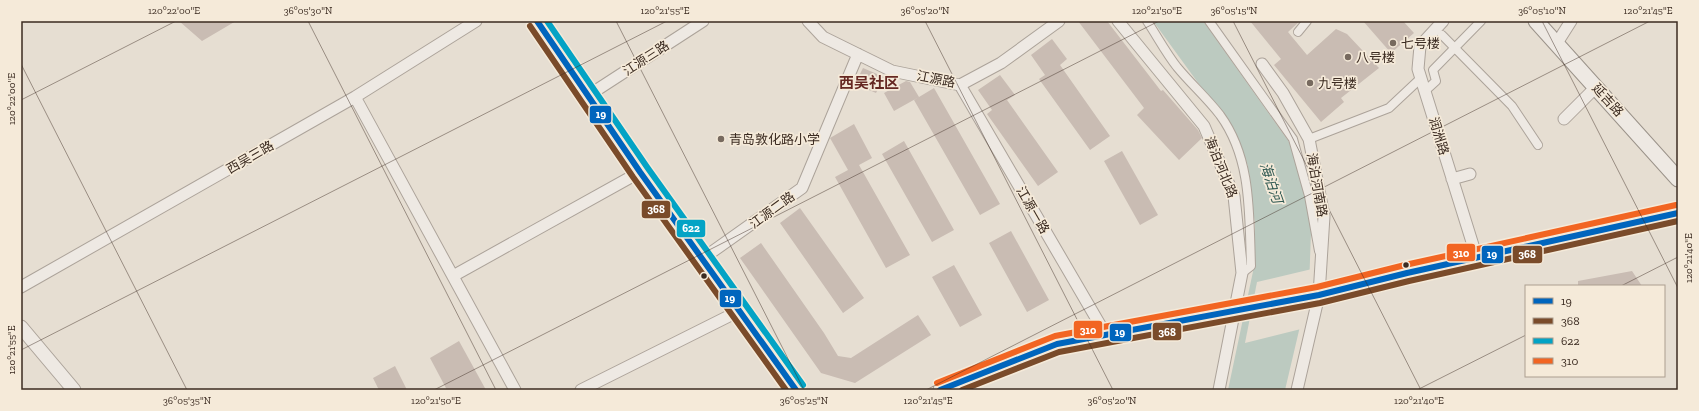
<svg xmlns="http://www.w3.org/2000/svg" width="1699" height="411" font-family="'Zilla Slab','Noto Sans SC',serif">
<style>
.water{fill:#bccac0}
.pier{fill:#e6ded2}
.building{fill:#c9bcb3}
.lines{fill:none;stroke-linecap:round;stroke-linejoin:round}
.pedestrian-casing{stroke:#aca39a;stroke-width:10}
.minor-casing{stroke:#aca39a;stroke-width:13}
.tertiary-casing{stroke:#aca39a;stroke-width:15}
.secondary-casing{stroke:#9b938a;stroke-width:17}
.pedestrian{stroke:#eee9e3;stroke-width:8}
.minor{stroke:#eee9e3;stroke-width:11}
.tertiary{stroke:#eee9e3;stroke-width:13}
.secondary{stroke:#eee9e3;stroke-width:15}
.bus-1-casing{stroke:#f5ead9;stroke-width:9}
.bus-2-casing{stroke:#f5ead9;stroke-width:9}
.bus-3-casing{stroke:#f5ead9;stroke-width:9}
.bus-4-casing{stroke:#f5ead9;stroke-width:9}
.bus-1{stroke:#0065bd;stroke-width:6}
.bus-2{stroke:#7a4b2a;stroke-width:6}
.bus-3{stroke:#03a3c5;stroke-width:6}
.bus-4{stroke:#f26522;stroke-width:6}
.ticks{fill:none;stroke:#3b2b21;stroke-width:1;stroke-opacity:0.45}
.poi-dot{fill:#776a5f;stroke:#f5ead9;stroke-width:1.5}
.bus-dot{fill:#3b2b21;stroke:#f5ead9;stroke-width:1.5}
.labels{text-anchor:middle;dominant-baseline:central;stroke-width:3.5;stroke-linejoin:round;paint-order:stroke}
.poi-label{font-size:13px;fill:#3b2b21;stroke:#f5ead9;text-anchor:start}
.street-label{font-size:13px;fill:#3b2b21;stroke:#f5ead9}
.water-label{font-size:14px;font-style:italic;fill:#315a53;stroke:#f5ead9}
.quarter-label{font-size:15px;font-weight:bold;fill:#662822;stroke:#f5ead9}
.line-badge{stroke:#f5ead9;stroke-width:1.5}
.badge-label{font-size:11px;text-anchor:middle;font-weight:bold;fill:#fff}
.neatline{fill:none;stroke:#3b2b21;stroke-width:1.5}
.ticks-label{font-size:10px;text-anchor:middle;fill:#3b2b21}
</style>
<rect width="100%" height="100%" fill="#e6ded2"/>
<path class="water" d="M1153,21h50l86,121 17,50 5,40 -2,56 -24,102h-57l27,-128v-39l-7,-43v-14l-9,-24 -21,-37 -14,-14z"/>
<path class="pier" d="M1312,269l-1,19 -10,41 -56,14 12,-61z"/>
<path class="building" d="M179,21h57l-34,20z
M1078,21h29l54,70 2,-1 35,40 4,8 -23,22 -42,-45 7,-7z
M1250,21h50l-12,11 19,23 29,-26 11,5 32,34 -38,30 3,4 -23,20 -47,-57 7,-6z
M1363,21h40l11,12 -23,20z
M1052,39l15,20 -7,6 50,71 -20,14 -51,-71 6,-4 -14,-20z
M863,68l21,9 -8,16 -21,-9z
M1000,75l15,20 -8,5 51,72 -20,14 -51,-72 5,-4 -14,-20z
M906,81l4,1 9,15 -25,14 -10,-18z
M934,88l66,116 -20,11 -66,-115z
M854,124l18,34 -13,7 51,90 -24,13 -51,-91 13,-7 -18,-32z
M904,141l50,89 -22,12 -50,-88z
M1122,151l36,64 -18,10 -36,-64z
M800,208l64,90 -21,15 -63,-90z
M1011,231l38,69 -22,12 -38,-69z
M761,243l63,90 14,23 13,2 67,-43 13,20 -76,48 -34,-10 -81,-115z
M954,265l28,50 -22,12 -28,-50z
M1632,271l10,15h-64v-5z
M459,341l27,49h-39l-17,-32z
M395,366l12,24h-28l-6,-12z"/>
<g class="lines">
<g class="pedestrian-casing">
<path id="pedestrian" d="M1147,21c10,15 19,32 30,46 14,17 30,31 43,48 32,44 29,99 31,151l-9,7
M1209,21l84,118 16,57 10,55
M1298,32l9,-11
M1442,35l70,71 26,39
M1425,91l11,-10 -3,-11 48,-49
M1309,139l80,-31 32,-30"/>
</g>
<g class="minor-casing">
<path id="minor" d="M808,21l15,16 69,34 68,14 41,-22 58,-42
M1118,21l86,105 30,70 8,77 -23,117
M1443,21l-23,25 -2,23 59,189
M1557,43l14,-22
M1262,64l21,29 26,46 15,77 -5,79 -22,95
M960,85l146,250
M589,95l114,-74
M355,97l160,293
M1564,119l32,-32
M1452,179l18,-5
M702,259l100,-71 56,-134
M453,276l187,-104
M21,287l334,-190 121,-76
M581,390l158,-79"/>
</g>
<g class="tertiary-casing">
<path id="tertiary" d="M537,21l52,74 51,77 156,218
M21,327l53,63
M940,390l117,-46 262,-49 88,-22 271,-60"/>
</g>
<g class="secondary-casing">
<path id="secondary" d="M1536,21l142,158"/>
</g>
<use href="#pedestrian" class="pedestrian"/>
<use href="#minor" class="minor"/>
<use href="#tertiary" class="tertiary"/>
<use href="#secondary" class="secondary"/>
<g class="bus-1-casing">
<path id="bus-1" d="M537,21l103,151 156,218
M940,390l117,-46 262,-49 88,-22 271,-60"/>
</g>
<g class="bus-2-casing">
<path id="bus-2" d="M530,26l103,151 153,213
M962,390l97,-38 261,-49 89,-22 269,-60"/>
</g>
<g class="bus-3-casing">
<path id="bus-3" d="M547,21l100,146 156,218"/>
</g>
<g class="bus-4-casing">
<path id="bus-4" d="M937,383l118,-47 262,-49 88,-22 271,-60"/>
</g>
<use href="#bus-1" class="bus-1"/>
<use href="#bus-2" class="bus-2"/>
<use href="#bus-3" class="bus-3"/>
<use href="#bus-4" class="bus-4"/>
</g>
<path class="ticks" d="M308,21l188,369M616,21l188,369M925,21l188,369M1233,21l188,369M1542,21l136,267M21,64l166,326M21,100l155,-79M1621,286l57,-29M21,350l646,-329M434,390l725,-369M926,390l724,-369M1417,390l109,-55"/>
<g class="poi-dot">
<circle cx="1393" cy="43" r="4"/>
<circle cx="1348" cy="57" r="4"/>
<circle cx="1310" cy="83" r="4"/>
<circle cx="721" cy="139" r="4"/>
</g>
<g class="bus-dot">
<circle cx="1406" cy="265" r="3.5"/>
<circle cx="704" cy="276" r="3.5"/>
</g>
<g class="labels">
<g class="poi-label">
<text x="1401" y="43">七号楼</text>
<text x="1356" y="57">八号楼</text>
<text x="1318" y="83">九号楼</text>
<text x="729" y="139">青岛敦化路小学</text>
</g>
<g class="street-label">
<text transform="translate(646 58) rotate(-33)">江源三路</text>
<text transform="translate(936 79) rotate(11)">江源路</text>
<text transform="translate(1608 100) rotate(48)">延吉路</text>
<text transform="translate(1439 136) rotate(73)">润洲路</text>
<text transform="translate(250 157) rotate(-30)">西吴三路</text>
<text transform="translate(1221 167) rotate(68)">海泊河北路</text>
<text transform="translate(1317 185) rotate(80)">海泊河南路</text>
<text transform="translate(772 210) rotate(-36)">江源二路</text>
<text transform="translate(1033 210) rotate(60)">江源一路</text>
</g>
<g class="water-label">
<text transform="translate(1271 183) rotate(71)">海泊河</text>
</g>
<g class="quarter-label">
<text x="869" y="83">西吴社区</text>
</g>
</g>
<g class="line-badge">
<rect x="589" y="105" width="23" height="19" rx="4" fill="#0065bd"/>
<rect x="641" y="200" width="30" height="19" rx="4" fill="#7a4b2a"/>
<rect x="676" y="219" width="30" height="19" rx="4" fill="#03a3c5"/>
<rect x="1446" y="243" width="30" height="19" rx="4" fill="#f26522"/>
<rect x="1481" y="245" width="23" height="19" rx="4" fill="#0065bd"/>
<rect x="1512" y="245" width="31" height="19" rx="4" fill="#7a4b2a"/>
<rect x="719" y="289" width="23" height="19" rx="4" fill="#0065bd"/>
<rect x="1073" y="320" width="30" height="19" rx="4" fill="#f26522"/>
<rect x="1152" y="322" width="30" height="19" rx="4" fill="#7a4b2a"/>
<rect x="1109" y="323" width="23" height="19" rx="4" fill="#0065bd"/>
</g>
<g class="badge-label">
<text x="601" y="118">19</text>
<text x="656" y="213">368</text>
<text x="691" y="232">622</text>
<text x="1461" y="257">310</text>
<text x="1492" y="258">19</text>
<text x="1527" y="258">368</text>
<text x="730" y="302">19</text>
<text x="1088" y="334">310</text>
<text x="1167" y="336">368</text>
<text x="1120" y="336">19</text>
</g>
<rect width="1699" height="411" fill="none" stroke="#f5ead9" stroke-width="44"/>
<rect x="1525" y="285" width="140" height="92" fill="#f5ead9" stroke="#ab9e8f"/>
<rect x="1533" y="298" width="20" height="6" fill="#0065bd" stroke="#ab9e8f"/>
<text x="1561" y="305" font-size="12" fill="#3b2b21">19</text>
<rect x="1533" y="318" width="20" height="6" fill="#7a4b2a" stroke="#ab9e8f"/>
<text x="1561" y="325" font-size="12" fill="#3b2b21">368</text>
<rect x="1533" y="338" width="20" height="6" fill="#03a3c5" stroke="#ab9e8f"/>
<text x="1561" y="345" font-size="12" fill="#3b2b21">622</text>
<rect x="1533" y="358" width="20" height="6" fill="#f26522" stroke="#ab9e8f"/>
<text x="1561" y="365" font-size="12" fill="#3b2b21">310</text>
<rect x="22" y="22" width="1655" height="367" class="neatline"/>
<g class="ticks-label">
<text x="174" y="14">120°22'00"E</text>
<text x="308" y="14">36°05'30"N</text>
<text x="665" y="14">120°21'55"E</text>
<text x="925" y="14">36°05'20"N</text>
<text x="1157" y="14">120°21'50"E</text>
<text x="1234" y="14">36°05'15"N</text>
<text x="1542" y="14">36°05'10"N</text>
<text x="1648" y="14">120°21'45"E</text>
<text transform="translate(11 99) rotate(-90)" y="4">120°22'00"E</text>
<text transform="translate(1688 258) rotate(-90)" y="4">120°21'40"E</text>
<text transform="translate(11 350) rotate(-90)" y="4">120°21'55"E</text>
<text x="187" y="404">36°05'35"N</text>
<text x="436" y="404">120°21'50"E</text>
<text x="804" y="404">36°05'25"N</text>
<text x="928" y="404">120°21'45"E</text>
<text x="1112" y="404">36°05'20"N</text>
<text x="1419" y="404">120°21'40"E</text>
</g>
</svg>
